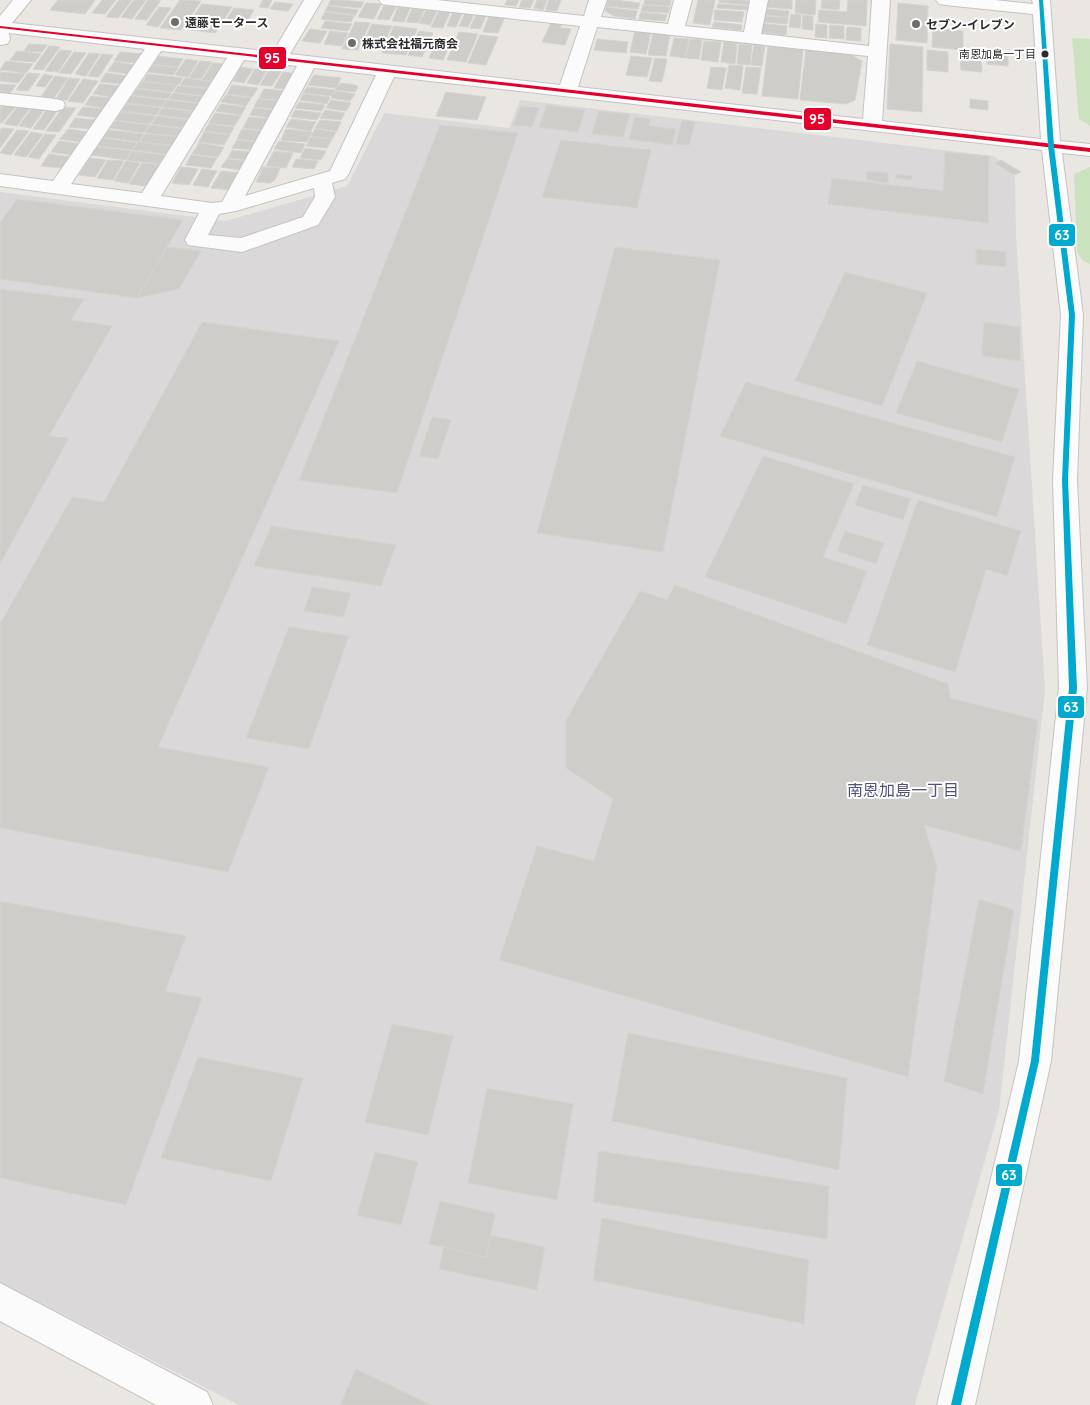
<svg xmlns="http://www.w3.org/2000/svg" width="1090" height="1405" font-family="Quicksand,'Noto Sans JP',sans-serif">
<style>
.industrial{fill:#dbd8da}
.green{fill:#cae3be}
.building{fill:#cfcdca;stroke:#d5d3cf}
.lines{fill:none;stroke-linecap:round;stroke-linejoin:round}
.minor-casing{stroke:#c4c3c3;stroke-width:2}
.minor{fill:#fcfbfb;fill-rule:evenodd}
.bus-1-casing{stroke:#fff;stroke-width:3}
.bus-2-casing{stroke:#fff;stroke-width:3}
.bus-1{fill:#e4002b;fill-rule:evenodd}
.bus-2{fill:#00a9ce;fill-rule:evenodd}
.poi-dot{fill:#6e6d6c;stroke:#fff;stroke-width:2}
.bus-dot{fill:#2c2c2c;stroke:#fff;stroke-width:2}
.labels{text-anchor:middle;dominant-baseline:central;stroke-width:4;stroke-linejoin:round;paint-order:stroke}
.far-bus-label{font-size:11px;fill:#2c2c2c;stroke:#fff;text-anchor:end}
.far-poi-label{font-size:12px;font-weight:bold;fill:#2c2c2c;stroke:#fff;text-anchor:start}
.neighbourhood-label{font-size:16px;fill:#4f527b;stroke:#fff}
.line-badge{stroke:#fff;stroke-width:2}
.badge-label{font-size:14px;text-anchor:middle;font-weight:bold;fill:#fff}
</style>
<rect width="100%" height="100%" fill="#eae7e3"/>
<path class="industrial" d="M520,100l474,56 21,18 1,61 29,455 -46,421 -84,294h-676l-239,-123v-1090l226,29 121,-35 37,-73 125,15z"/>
<path class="green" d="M1072,38l18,1v87l-11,-7z
M1090,167v97l-7,-3 -6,-9 -3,-78z"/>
<path class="building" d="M58,0h37l-10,14 -35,-4z
M102,0h14l-11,14 -13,-1z
M119,0h13l-14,18 -12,-1z
M134,0h12l-14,19 -11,-2z
M148,0h13l-14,20 -12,-1z
M180,0l21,1 -20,29 -21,-2z
M263,0h9l-4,8 -9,-1z
M331,0h11l22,2 -3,6 -33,-3z
M507,0h12l-3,6 -11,-1z
M522,0h12l-4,8 -11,-1z
M537,0h10l-4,10 -9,-2z
M549,0h12l-4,11 -12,-1z
M608,0h6l26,3 -2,6 -32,-3z
M645,0h26l-1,6 -26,-2z
M698,0h17l-5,25 -17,-2z
M719,0h17l13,1 -1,4 -29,-3z
M766,0h26v9l-26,-2z
M796,0h20l-1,15 -20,-2z
M822,0h18l-1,10 -18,-2z
M848,0h19l-1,26 -48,-4 1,-12 28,2z
M275,2l18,2 -5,7 -18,-2z
M366,3l15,1 -7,15 -16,-2z
M898,3l30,3 -1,37 -31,-3z
M202,4l30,3 -17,26 -31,-4z
M718,4l30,2 -1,4 -30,-2z
M643,5l27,2 -2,6 -27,-2z
M328,6l30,4 -2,5 -31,-4z
M384,6l12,1 -7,13 -12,-1z
M159,7l12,1 -13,19 -12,-2z
M398,7l12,1 -6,14 -12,-1z
M606,7l31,4 -2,8 -21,-3 -9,-5z
M234,8l20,2 -9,15 -21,-2z
M412,9l12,1 -6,13 -12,-1z
M767,9l22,2 -1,6 -22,-2z
M426,10l11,1 -7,14 -11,-2z
M715,10l29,2 -2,10 -28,-2z
M439,11l11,1 -7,16 -12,-1z
M325,12l29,4 -3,6 -30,-3z
M453,12l9,1 -6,14 -9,-1z
M641,12l26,3 -2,6 -26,-2z
M465,13l9,1 -6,13 -9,-1z
M791,14l10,1 -1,13 -11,-1z
M476,15l10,1 -6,13 -10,-1z
M803,15l10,1v14l-11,-1z
M489,16l16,1 -7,16 -15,-1z
M765,16l23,2 -1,6 -23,-2z
M325,21l27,3 -4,7 -27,-3z
M355,22l15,1 -12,27 -16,-1z
M714,22l28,3 -1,5 -29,-3z
M551,23l11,1 -2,4 11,1 -6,16 -23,-3z
M759,23l28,3 -1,9 -28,-3z
M372,24l20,2 -7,15 -20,-2z
M816,24l11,1v13l-12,-1z
M830,25l14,1v13l-15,-1z
M394,26l23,3 -11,26 -24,-2z
M847,27l14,1v13l-15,-1z
M933,28l30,3v19l-31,-3z
M310,29l17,2 -7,12 -18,-2z
M330,31l18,2 -6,13 -18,-2z
M419,31l7,1 -11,24 -7,-1z
M635,31l16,1 -5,22 -16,-2z
M426,32l7,1 -11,24 -7,-1z
M459,32l19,2 -12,28 -19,-2z
M653,33l17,1 -4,22 -18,-1z
M480,35l18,2 -12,28 -18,-2z
M674,38l15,1 -4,19 -15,-2z
M438,39l14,1 -9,20 -14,-2z
M597,39l31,3 -2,11 -32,-3z
M690,39l12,1 -3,19 -13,-1z
M704,41l17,1 -3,20 -17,-2z
M724,42l13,1 -2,21 -14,-2z
M29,44l18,1 -5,7 -18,-1z
M739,44l13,1 -2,20 -13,-1z
M890,44l33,3 -1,65 -35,-3z
M754,45l11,1 -3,20 -11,-1z
M49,46l11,1 -17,23 -10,-1z
M768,46l35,4 -5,49 -36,-3z
M806,49l42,4 14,8 -7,39 -9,4 -46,-4z
M60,50l12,1 -14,21 -13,-1z
M927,50l21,2v20l-21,-2z
M17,51l24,3 -6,8 -25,-2z
M74,52l12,1 -15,21 -12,-1z
M120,52l23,2 -6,9 -23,-2z
M89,53l11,1 -14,22 -11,-2z
M987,53l21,2v11l-21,-2z
M102,54l11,1 -14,22 -11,-1z
M158,56l25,3 -5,8 -25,-3z
M631,56l21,2 -5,19 -21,-2z
M960,56l21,1 1,15 -21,-2z
M655,58l12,1 -5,23 -13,-1z
M186,59l12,2 -10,16 -13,-2z
M6,61l27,3 -7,9 -26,-3z
M200,61l12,1 -11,17 -12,-1z
M114,62l21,3 -6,9 -21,-3z
M213,63l12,1 -10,17 -13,-1z
M153,65l25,3 -5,7 -25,-3z
M729,65l14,1 -3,24 -15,-2z
M241,67l12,2 -9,14 -11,-2z
M711,67l15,1 -4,22 -15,-2z
M746,67l15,1 -4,26 -15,-1z
M255,69l12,1 -9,15 -11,-2z
M269,70l12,2 -9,14 -12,-1z
M0,72l25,2 -7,9 -18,-2z
M283,72l14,2 -9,15 -14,-1z
M28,73l12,1 -12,17 -12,-1z
M106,73l22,3 -6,8 -22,-2z
M44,74l9,2 -8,11 -9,-1z
M148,74l35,4 -5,7 -35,-4z
M314,75l27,3 -5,10 -28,-3z
M55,76l13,2 -14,20 -13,-1z
M69,78l11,1 -13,21 -11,-1z
M185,78l29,4 -4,6 -30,-3z
M83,79l15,2 -15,22 -15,-2z
M142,82l35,3 -5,7 -34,-4z
M340,83l15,2 3,2 -3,5 -20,-2z
M0,84l16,1 -6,8 -10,-1z
M100,84l20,2 -7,11 -20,-3z
M232,85l26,3 -6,9 -25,-3z
M178,86l31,3 -4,7 -31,-4z
M307,87l28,3 -3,6 -29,-3z
M137,89l34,4 -3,6 -35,-4z
M264,89l22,2 -6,9 -21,-2z
M336,91l19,3 -5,7 -19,-3z
M446,92l40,5 -9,23 -41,-4z
M173,93l31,4 -4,6 -31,-4z
M303,94l27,3 -3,7 -27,-4z
M226,95l25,3 -5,8 -25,-4z
M91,96l21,2 -6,10 -21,-3z
M132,96l34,4 -4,7 -35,-4z
M258,99l21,2 -4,8 -21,-2z
M970,99l18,2v9l-18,-2z
M167,100l32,4 -4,7 -32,-4z
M331,100l20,3 -5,8 -20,-3z
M299,102l26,3 -3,6 -27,-3z
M127,104l34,4 -5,7 -34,-4z
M221,104l25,3 -5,8 -25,-4z
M3,105l13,1 -14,17h-2v-15z
M547,105l38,5 -7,22 -39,-5z
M18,106l12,2 -13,18 -13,-2z
M521,106l18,2 -7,19 -19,-2z
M63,107l13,1 -17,24 -13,-1z
M83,107l21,2 -6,9 -21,-3z
M32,108l12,2 -13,18 -12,-2z
M162,108l32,4 -4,7 -32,-4z
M254,108l20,2 -4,8 -20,-3z
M47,109l11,1 -14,20 -11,-1z
M295,110l26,3 -4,7 -26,-3z
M325,110l20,3 -4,7 -21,-2z
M599,111l31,3 -7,23 -31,-3z
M121,112l35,4 -6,8 -34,-4z
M215,113l26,3 -7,10 -25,-3z
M157,116l32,4 -5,8 -32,-4z
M249,117l20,2 -6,11 -20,-2z
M635,117l16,2 -2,7 27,3 -4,16 -43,-6z
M75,118l21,2 -6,9 -21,-2z
M291,119l25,3 -5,9 -25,-4z
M320,120l21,2 -4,9 -22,-3z
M682,120l13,2 -6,23 -13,-1z
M116,121l33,4 -5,8 -34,-5z
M209,124l25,3 -4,7 -26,-3z
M150,125l33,4 -5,7 -33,-3z
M440,125l78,8 -121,360 -98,-13z
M2,128l12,1 -14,19v-18z
M68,129l20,3 -7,10 -21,-3z
M242,129l20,2 -5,10 -20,-2z
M286,129l26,3 -5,10 -26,-2z
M315,129l21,3 -4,7 -21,-3z
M17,130l12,1 -18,24 -11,-2z
M109,130l35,4 -5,8 -35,-5z
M31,132l12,2 -17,23 -12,-2z
M204,132l26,3 -6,10 -25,-3z
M45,134l11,1 -17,24 -11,-2z
M145,134l32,3 -5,8 -32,-3z
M311,137l21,2 -5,9 -21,-2z
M103,138l34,5 -5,7 -34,-4z
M237,140l19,2 -4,8 -20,-2z
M561,140l90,10 -14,58 -95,-11z
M59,141l22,3 -8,11 -22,-3z
M279,141l26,3 -4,9 -27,-4z
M138,142l33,4 -5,8 -33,-4z
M199,143l25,4 -6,10 -26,-3z
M97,147l34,4 -5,9 -35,-5z
M305,148l21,3 -5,9 -21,-2z
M232,150l19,2 -4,8 -19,-2z
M132,151l33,4 -6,9 -32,-4z
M274,151l19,2 -7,15 -20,-2z
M945,152l44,4 -1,67 -160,-19 4,-26 111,13z
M49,154l22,3 -8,11 -22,-2z
M191,155l26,3 -6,10 -25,-3z
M90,158l16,2 -11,17 -16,-2z
M227,159l18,2 -5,9 -19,-3z
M296,159l22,2 -4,8 -22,-2z
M108,160l16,1 -11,19 -16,-2z
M1001,160l20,12 -7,3 -19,-12z
M126,161l14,2 -12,20 -14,-2z
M142,163l17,2 -12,21 -18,-2z
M181,167l17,2 -9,16 -17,-2z
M263,167l17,1 -5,12 -5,3 -14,-1z
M202,169l15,2 -9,16 -15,-2z
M221,171l19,2 -9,17 -20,-2z
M867,171l21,2v10l-21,-3z
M896,174l16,2 -1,4 -15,-2z
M17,199l166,21 -46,78 -137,-19v-56z
M167,247l34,4 -22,38 -42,9z
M615,247l105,13 -57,292 -126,-19z
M976,249l30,3v15l-30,-3z
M845,272l82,21 -45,113 -87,-25z
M0,289l84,10 -13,21 41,6 -63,110 20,2 -69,126z
M202,322l137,19 -181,406 111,20 -41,105 -228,-44v-204l72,-127 32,5z
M984,322l36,5v34l-38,-5z
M917,361l102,28 -17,53 -106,-29z
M746,382l269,75 -18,60 -277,-81z
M432,417l19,3 -13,39 -19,-3z
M763,456l91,28 -31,73 44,14 -21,53 -141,-47z
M863,485l48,14 -8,21 -48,-15z
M918,500l103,31 -14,45 -21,-7 -31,103 -88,-27z
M271,526l125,19 -15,41 -127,-20z
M845,531l39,12 -8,21 -39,-13z
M675,585l273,99 2,14 88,22 -17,131 -97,-26 13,42 -29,210 -409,-117 38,-114 57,15 19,-62 -47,-31v-48l74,-129 27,9z
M312,587l39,6 -8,24 -39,-6z
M289,627l60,9 -40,113 -63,-11z
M979,899l35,11 -31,184 -39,-13z
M0,901l186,35 -21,55 37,7 -76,207 -126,-27z
M392,1024l61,12 -25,99 -63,-13z
M628,1033l219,45 -8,92 -227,-49z
M198,1057l105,21 -32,103 -110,-23z
M487,1088l86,16 -16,96 -89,-17z
M599,1151l230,35 -2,53 -234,-37z
M375,1152l43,10 -17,63 -44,-10z
M440,1201l55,13 -9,43 -57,-13z
M602,1218l207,42 -5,64 -211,-44z
M491,1235l54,12 -8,43 -98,-21 5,-22 42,10z
M356,1369l75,36h-91z"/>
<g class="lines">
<g class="minor-casing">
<path id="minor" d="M13,0h18l-19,23 261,29 31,-52h18l-32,54 270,31 20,-59 -192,-21 -6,-1 -3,-4h58l147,16 5,-16h18l-6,17 67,7 6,-24h18l-7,26 59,6 6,-32h18l-7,34 108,12 3,-46h18l-8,121 159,18 -8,-125 -88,-9 -6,-1 -3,-4h59l38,4 -1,-4h18l10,141 30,3v12l-28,-3 21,162 -6,165 10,208 -36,373 -76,344h-38l82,-344 40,-373 -6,-208 8,-165 -19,-165 -648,-73 -46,98 -3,4 -13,4 3,14 -17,28 -76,27 -47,-6 -7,-1 -3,-5 14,-27 -199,-27v-12l53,7 92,-132 -136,-16 1,7 -3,4 -7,1v-29zM597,27l271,29 -5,63 -285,-32zM161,51l66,7 -85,135 -71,-9zM244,60l53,6 -75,136 -10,1 -51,-7zM314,68l62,7 -46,96 -85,25zM314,188l1,9 -12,20 -62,21 -33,-3 11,-21 17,-3z
M0,93l56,6 7,2 2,4 -2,4 -7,2 -56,-6z
M0,1283l207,109 6,13h-57l-156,-84z"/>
</g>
<use href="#minor" class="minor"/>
<g class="bus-1-casing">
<path id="bus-1" d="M0,26l1090,122v4l-1090,-124z"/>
</g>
<g class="bus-2-casing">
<path id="bus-2" d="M1039,0h4l11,146 21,169 -7,165 9,208 -38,373 -78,344h-10l80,-344 38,-373 -7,-208 7,-165 -21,-169z"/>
</g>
<use href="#bus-1" class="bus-1"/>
<use href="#bus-2" class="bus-2"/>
</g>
<g class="poi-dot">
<circle cx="175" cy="22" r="5"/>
<circle cx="916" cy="24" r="5"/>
<circle cx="352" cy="43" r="5"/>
</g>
<circle class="bus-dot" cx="1045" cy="54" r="4.5"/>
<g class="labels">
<g class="far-bus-label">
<text x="1036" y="54">南恩加島一丁目</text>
</g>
<g class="far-poi-label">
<text x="185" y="22">遠藤モータース</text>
<text x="926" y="24">セブン-イレブン</text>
<text x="362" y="43">株式会社福元商会</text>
</g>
<g class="neighbourhood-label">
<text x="903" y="790">南恩加島一丁目</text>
</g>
</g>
<g class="line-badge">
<rect x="258" y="46" width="29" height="24" rx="5" fill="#e4002b"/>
<rect x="803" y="107" width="29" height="24" rx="5" fill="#e4002b"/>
<rect x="1048" y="223" width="28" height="24" rx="5" fill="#00a9ce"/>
<rect x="1057" y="695" width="28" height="24" rx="5" fill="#00a9ce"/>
<rect x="995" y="1163" width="28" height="24" rx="5" fill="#00a9ce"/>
</g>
<g class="badge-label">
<text x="272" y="63">95</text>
<text x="817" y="124">95</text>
<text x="1062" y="240">63</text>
<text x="1071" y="712">63</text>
<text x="1009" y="1180">63</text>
</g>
</svg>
